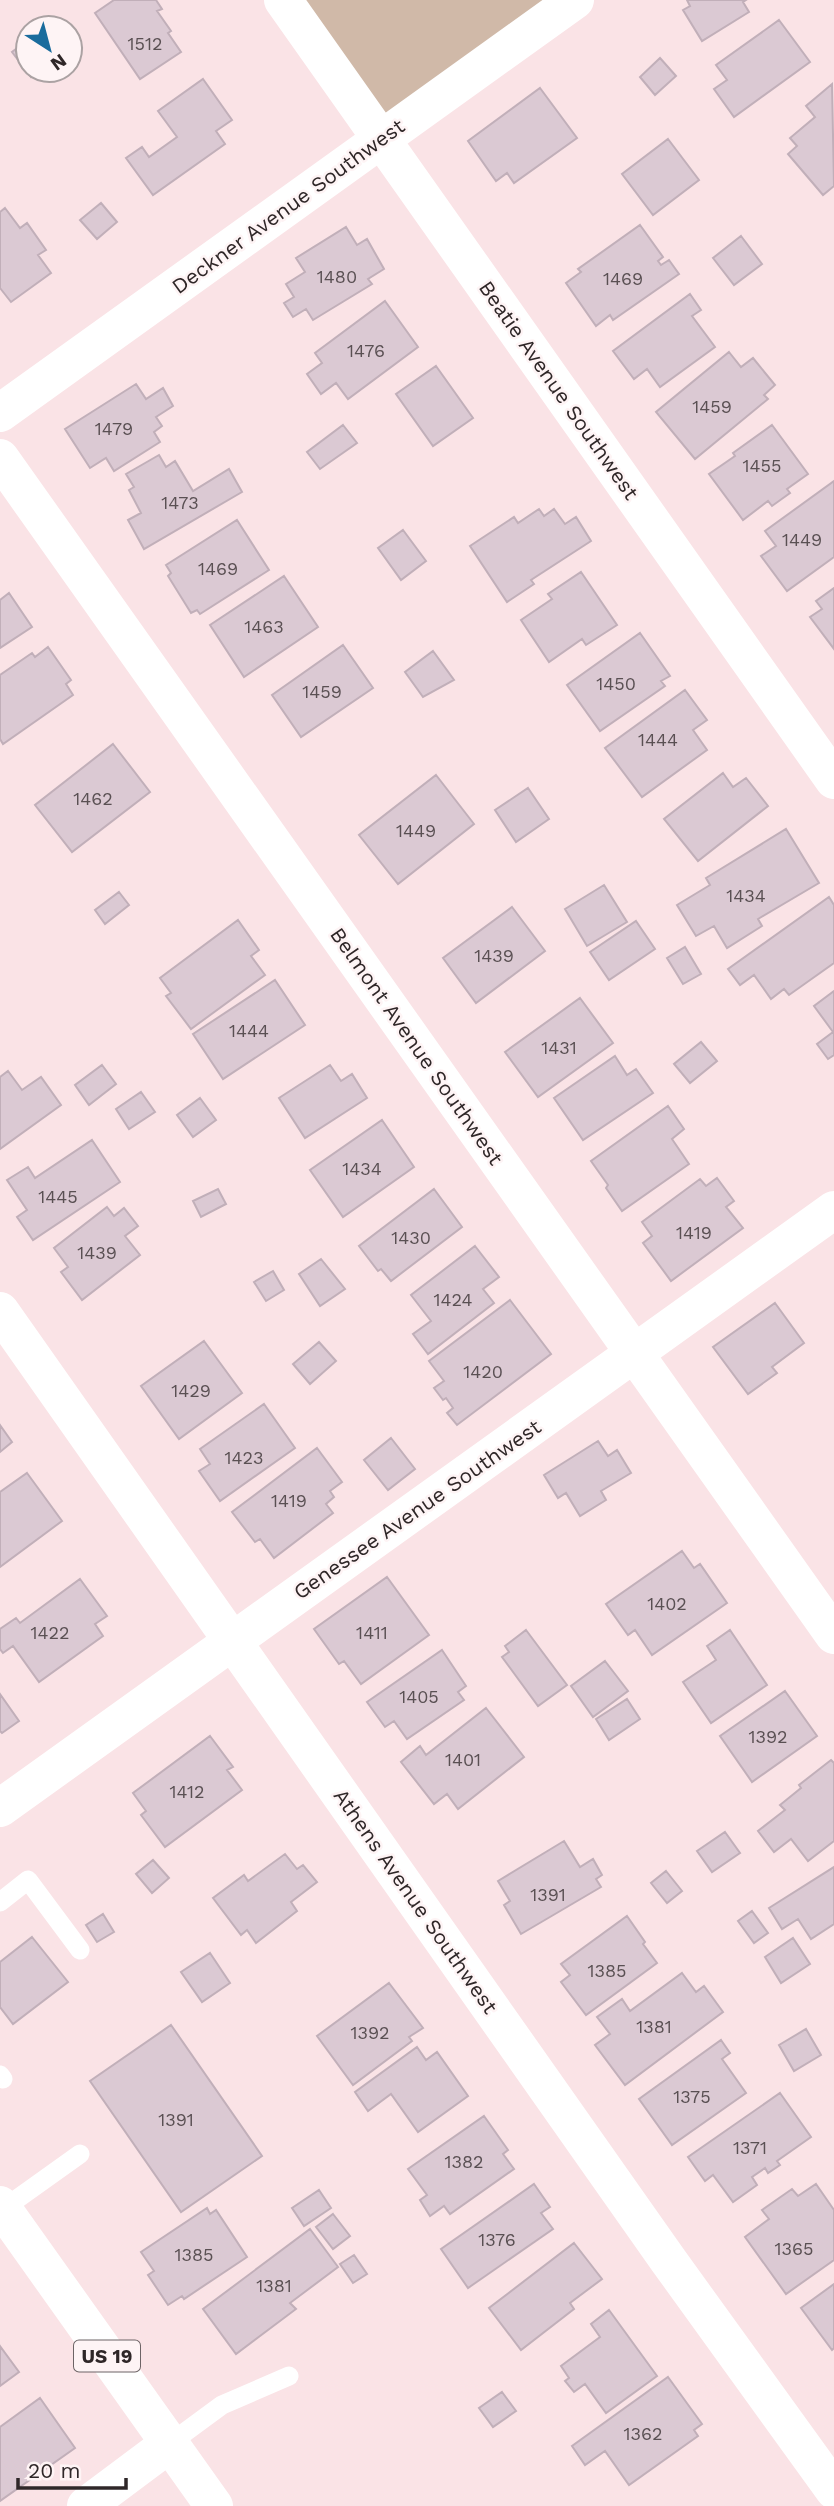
<svg xmlns="http://www.w3.org/2000/svg" width="834" height="2506" font-family="'Work Sans',sans-serif">
<style>
.green{fill:#d0b9a8}
.building{fill:#dbc9d3;stroke:#c1afb9;stroke-width:2}
.lines{fill:none;stroke-linecap:round;stroke-linejoin:round}
.lane{stroke:#fff;stroke-width:19}
.street{stroke:#fff;stroke-width:38}
.primary{stroke:#fff;stroke-width:38}
.labels{text-anchor:middle;dominant-baseline:central;stroke-width:5;stroke-linejoin:round;paint-order:stroke}
.number-label{font-size:18px;fill:#5a5053}
.shield{fill:#fef4f5;stroke:#6d6466;stroke-width:2}
.shield-label{font-size:19px;font-weight:bold;fill:#2f2728}
.street-label{font-size:21px;fill:#2f2728;stroke:#fef4f5}
</style>
<rect width="100%" height="100%" fill="#fae3e6"/>
<path class="green" d="M266,0h285l-190,134z"/>
<path class="building" d="M114,0h42l6,9 -5,2 14,20 -3,2 13,19 -41,27 -45,-66z
M687,0h59l-3,2 6,10 -47,29 -19,-31 7,-4z
M779,20l31,42 -76,55 -20,-28 13,-9 -11,-15z
M28,40v30h12l-9,7 -19,-25z
M660,58l16,18 -21,19 -15,-18z
M203,79l29,41 -16,11 9,13 -72,51 -27,-37 16,-11 7,10 28,-20 -19,-26z
M832,84l2,102 -11,9 -35,-41 9,-8 -7,-8 25,-21 -9,-11z
M540,88l37,50 -63,45 -7,-10 -11,8 -28,-40z
M668,139l31,41 -46,35 -31,-41z
M101,203l16,19 -20,17 -17,-19z
M5,208l15,20 7,-5 19,27 -8,5 13,18 -40,29 -11,-14v-76z
M640,225l23,32 -5,4 3,4 8,-5 10,14 -66,46 -3,-5 -14,11 -30,-43 15,-11 -3,-3z
M346,227l11,18 10,-6 17,30 -16,10 4,5 -59,36 -7,-11 -13,8 -9,-14 10,-6 -8,-13 19,-12 -9,-14z
M741,236l21,28 -28,21 -21,-27z
M690,294l11,16 -9,6 23,31 -55,40 -13,-18 -13,10 -21,-28z
M385,301l33,46 -70,52 -12,-16 -15,11 -14,-20 15,-11 -7,-10z
M729,352l12,15 12,-9 22,27 -11,10 4,4 -73,60 -39,-47z
M436,366l37,52 -40,28 -37,-52z
M136,384l10,15 17,-11 10,18 -17,11 6,9 -8,6 6,10 -46,29 -8,-13 -16,10 -25,-39z
M343,425l14,18 -37,26 -13,-17z
M772,425l36,49 -21,15 3,4 -18,13 -4,-5 -25,19 -34,-46 26,-18 -2,-3z
M159,455l7,12 9,-6 18,30 36,-22 13,23 -98,57 -16,-29 13,-7 -12,-23 5,-3 -8,-13z
M834,481v76l-47,34 -26,-35 15,-10 -11,-15z
M539,509l5,7 10,-7 11,15 11,-7 15,24 -60,39 3,4 -27,18 -37,-56 44,-29 4,6z
M237,520l32,50 -69,44 -3,-4 -6,3 -23,-37 3,-3 -5,-8z
M403,530l23,31 -25,19 -23,-32z
M581,572l36,53 -31,20 -4,-6 -33,23 -28,-42 31,-21 -4,-5z
M284,576l34,51 -74,50 -34,-52z
M834,588v61l-24,-32 12,-8 -6,-8z
M9,593l23,34 -32,21v-48z
M640,633l30,43 -9,5 4,5 -65,45 -33,-46z
M343,645l30,43 -72,49 -29,-42z
M48,647l23,33 -5,4 7,11 -70,49 -3,-5v-64l32,-22 3,4z
M433,651l21,29 -31,17 -18,-25z
M685,690l22,30 -14,10 14,20 -65,47 -37,-49z
M113,744l37,48 -78,60 -37,-47z
M723,773l10,14 13,-9 22,28 -70,55 -34,-42z
M436,775l38,49 -76,60 -39,-49z
M528,788l21,31 -33,23 -21,-32z
M786,829l33,54 -61,36 4,7 -35,22 -13,-22 -18,10 -19,-31 33,-20 -4,-7z
M604,885l23,37 -40,24 -22,-37z
M119,892l10,13 -24,19 -10,-14z
M829,897l5,8v58l-45,32 -5,-6 -13,10 -17,-24 -14,10 -12,-16z
M512,907l33,44 -69,52 -33,-45z
M238,920l21,30 -8,6 14,19 -74,54 -25,-33 5,-3 -11,-15z
M636,921l19,28 -46,31 -19,-28z
M685,947l16,27 -18,10 -16,-26z
M275,980l30,45 -82,54 -30,-45z
M834,991v64l-6,4 -11,-15 16,-12 -19,-26z
M580,998l33,45 -75,54 -33,-45z
M701,1042l16,19 -27,22 -16,-19z
M615,1056l12,19 9,-6 17,24 -70,47 -29,-42z
M102,1065l14,19 -27,21 -14,-20z
M330,1065l11,16 11,-7 15,24 -62,40 -26,-40z
M8,1071l14,19 19,-13 20,28 -61,44v-72z
M141,1092l14,20 -26,17 -13,-20z
M200,1098l16,22 -23,17 -16,-22z
M668,1106l16,23 -12,10 17,25 -67,47 -16,-23 2,-3 -17,-24z
M382,1120l32,47 -71,50 -33,-47z
M92,1140l28,42 -87,58 -16,-23 10,-7 -20,-30 21,-13 7,11z
M717,1178l17,23 -8,6 17,21 -72,53 -28,-38 9,-7 -10,-14 58,-43 6,7z
M218,1189l8,15 -25,13 -8,-16z
M434,1189l28,38 -71,54 -10,-12 -3,2 -19,-25z
M107,1207l7,9 10,-8 14,18 -13,10 15,19 -58,45 -21,-28 7,-5 -14,-19z
M475,1246l24,31 -16,12 11,14 -66,51 -15,-20 18,-13 -20,-26z
M321,1259l24,30 -25,17 -21,-32z
M273,1271l11,19 -18,11 -12,-19z
M510,1300l41,54 -94,71 -10,-12 6,-5 -7,-10 -3,2 -9,-12 10,-7 -15,-20z
M775,1303l29,40 -32,24 5,6 -29,21 -35,-47z
M204,1341l38,52 -63,46 -38,-53z
M319,1342l17,19 -26,23 -17,-20z
M264,1404l31,44 -75,53 -21,-30 11,-7 -10,-15z
M0,1425l12,17 -12,10z
M391,1438l24,31 -27,21 -24,-30z
M598,1441l10,15 9,-6 14,23 -30,18 5,9 -26,16 -14,-23 -8,5 -14,-23z
M317,1448l25,34 -12,9 4,6 -8,7 7,9 -59,45 -14,-19 -5,3 -23,-30z
M27,1473l35,48 -62,46v-75z
M682,1551l12,17 6,-4 27,39 -75,52 -17,-25 -7,5 -22,-31z
M387,1577l42,58 -68,49 -17,-23 -5,3 -25,-35z
M80,1579l27,37 -12,8 8,12 -64,46 -26,-36 -10,7 -3,-4v-20l16,-11 4,5z
M526,1630l41,55 -29,21 -36,-49 7,-5 -4,-6z
M730,1630l37,55 -56,38 -28,-41 33,-22 -9,-14z
M442,1650l24,36 -8,6 6,8 -57,39 -13,-18 -9,6 -18,-25z
M605,1661l23,30 -35,26 -22,-31z
M785,1691l32,45 -65,46 -32,-46z
M0,1694l19,27 -17,12 -2,-2z
M627,1699l13,20 -31,21 -13,-21z
M486,1708l38,49 -66,52 -11,-15 -13,10 -33,-42 19,-16 6,9z
M210,1736l23,31 -6,3 15,20 -77,57 -24,-32 5,-4 -13,-18z
M831,1760l3,3v78l-26,20 -17,-22 -17,13 -16,-21 27,-21 -5,-5 21,-17 -2,-3z
M725,1832l15,21 -28,19 -15,-21z
M564,1841l16,26 13,-8 9,16 -6,4 5,8 -80,47 -17,-29 6,-4 -12,-20z
M285,1854l12,15 6,-4 14,17 -26,20 6,9 -41,32 -9,-13 -6,5 -28,-37 31,-23 4,6z
M153,1860l16,18 -17,15 -16,-19z
M834,1867v57l-23,15 -13,-20 -16,10 -13,-21z
M666,1871l16,20 -15,12 -16,-20z
M752,1911l16,22 -14,10 -16,-22z
M103,1914l11,18 -17,10 -11,-17z
M627,1916l18,26 -2,2 14,19 -71,52 -25,-33 9,-7 -9,-11z
M32,1937l36,45 -55,42 -13,-17v-45z
M793,1938l17,26 -29,19 -16,-26z
M210,1953l20,30 -28,19 -21,-30z
M682,1973l14,19 8,-6 19,26 -98,73 -30,-40 15,-11 -13,-17 25,-18 8,12z
M389,1983l34,45 -14,9 3,4 -59,44 -36,-49z
M171,2025l91,131 -81,56 -91,-131z
M806,2029l15,26 -27,16 -15,-26z
M721,2040l9,13 -8,6 24,34 -74,52 -33,-46z
M417,2047l9,13 11,-8 31,44 -50,36 -27,-38 -23,17 -13,-19z
M780,2093l31,44 -34,24 3,4 -12,8 -3,-5 -13,9 5,8 -24,17 -20,-27 -8,6 -17,-24z
M484,2116l24,34 -5,4 11,15 -64,45 -6,-8 -14,10 -10,-16 7,-5 -19,-26z
M534,2184l16,23 -9,6 12,16 -85,59 -27,-39z
M816,2184l18,26v50l-48,34 -41,-57 24,-18 -7,-9 30,-21 6,7z
M319,2190l12,18 -27,18 -12,-18z
M207,2208l3,6 6,-4 31,47 -63,42 -2,-3 -14,9 -20,-30 6,-4 -13,-19z
M333,2214l17,22 -17,13 -17,-22z
M310,2229l28,38 -48,36 6,6 -60,45 -33,-45z
M574,2243l28,36 -32,24 4,6 -53,41 -32,-42z
M354,2255l13,19 -14,9 -13,-19z
M834,2284v64l-2,2 -31,-42z
M609,2310l48,66 -51,37 -21,-29 -11,8 -9,-11 4,-3 -8,-12 39,-29 -9,-13z
M0,2346l19,26 -19,14z
M668,2377l34,47 -8,6 4,6 -69,49 -24,-34 -20,14 -13,-19z
M502,2392l14,19 -23,16 -14,-19z
M40,2398l35,50 -75,53v-74z"/>
<g class="lines">
<path class="lane" d="M0,1902l28,-22 52,70
M0,2075l3,4
M3,2209l77,-55
M169,2444l53,-39 67,-29"/>
<path class="street" d="M283,0l551,780
M0,413l575,-413
M0,458l834,1177
M0,1311l668,949 166,230
M0,1808l834,-598
M86,2506l83,-62"/>
<path class="primary" d="M0,2205l214,301"/>
</g>
<g class="labels">
<g class="number-label">
<text x="145" y="43">1512</text>
<text x="337" y="276">1480</text>
<text x="623" y="278">1469</text>
<text x="366" y="350">1476</text>
<text x="712" y="406">1459</text>
<text x="114" y="428">1479</text>
<text x="762" y="465">1455</text>
<text x="180" y="502">1473</text>
<text x="802" y="539">1449</text>
<text x="218" y="568">1469</text>
<text x="264" y="626">1463</text>
<text x="616" y="683">1450</text>
<text x="322" y="691">1459</text>
<text x="658" y="739">1444</text>
<text x="93" y="798">1462</text>
<text x="416" y="830">1449</text>
<text x="746" y="895">1434</text>
<text x="494" y="955">1439</text>
<text x="249" y="1030">1444</text>
<text x="559" y="1047">1431</text>
<text x="362" y="1168">1434</text>
<text x="58" y="1196">1445</text>
<text x="694" y="1232">1419</text>
<text x="411" y="1237">1430</text>
<text x="97" y="1252">1439</text>
<text x="453" y="1299">1424</text>
<text x="483" y="1371">1420</text>
<text x="191" y="1390">1429</text>
<text x="244" y="1457">1423</text>
<text x="289" y="1500">1419</text>
<text x="667" y="1603">1402</text>
<text x="50" y="1632">1422</text>
<text x="372" y="1632">1411</text>
<text x="419" y="1696">1405</text>
<text x="768" y="1736">1392</text>
<text x="463" y="1759">1401</text>
<text x="187" y="1791">1412</text>
<text x="548" y="1894">1391</text>
<text x="607" y="1970">1385</text>
<text x="654" y="2026">1381</text>
<text x="370" y="2032">1392</text>
<text x="692" y="2096">1375</text>
<text x="176" y="2119">1391</text>
<text x="750" y="2147">1371</text>
<text x="464" y="2161">1382</text>
<text x="497" y="2239">1376</text>
<text x="794" y="2248">1365</text>
<text x="194" y="2254">1385</text>
<text x="274" y="2285">1381</text>
<text x="643" y="2433">1362</text>
</g>
<rect class="shield" x="74" y="2340.5" width="66" height="31" rx="5"/>
<g class="shield-label">
<text x="107" y="2356">US 19</text>
</g>
<g class="street-label">
<text transform="translate(288 206) rotate(-36)">Deckner Avenue Southwest</text>
<text transform="translate(559 390) rotate(55)">Beatie Avenue Southwest</text>
<text transform="translate(417 1046) rotate(55)">Belmont Avenue Southwest</text>
<text transform="translate(417 1509) rotate(-35)">Genessee Avenue Southwest</text>
<text transform="translate(416 1901) rotate(55)">Athens Avenue Southwest</text>
</g>
</g>
<g transform="translate(49 49) rotate(144)"><circle r="33" fill="#fef4f5" stroke="#aba2a3" stroke-width="2"/>
<path d="M0-5L12 26L0 18L-12 26Z" fill="#1a6c9d"/>
<text y="-10" font-size="19" font-weight="bold" text-anchor="middle" fill="#2f2728">N</text>
</g>
<path d="M18 2478v10h108v-10" fill="none" stroke="#2f2728" stroke-width="3.5"/>
<text x="28" y="2478" font-size="21" fill="#2f2728" stroke="#fef4f5" stroke-width="5" paint-order="stroke">20 m</text>
</svg>
